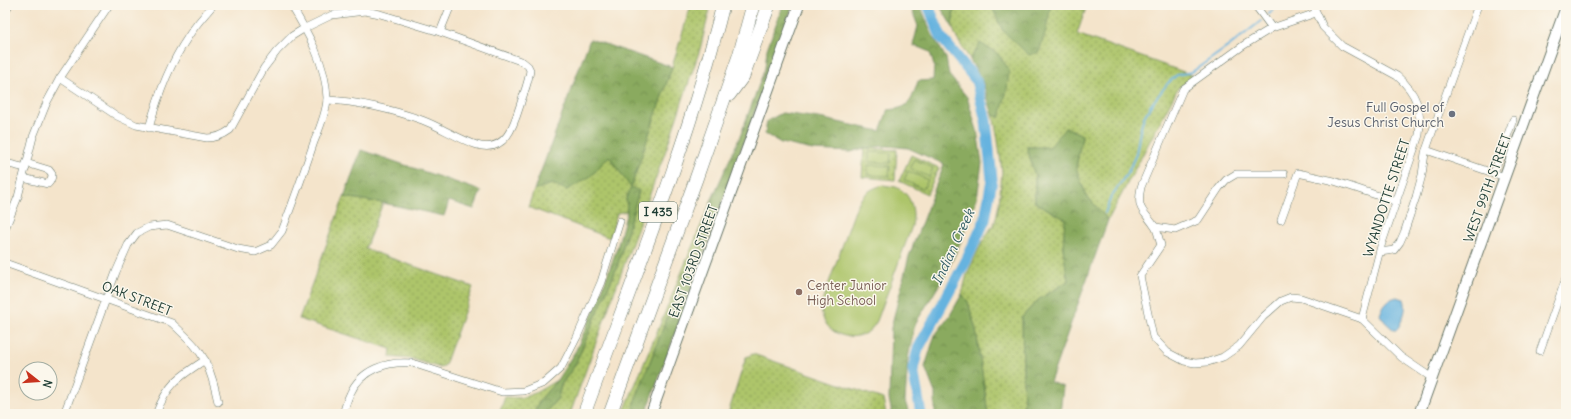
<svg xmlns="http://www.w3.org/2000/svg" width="1571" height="419" viewBox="0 0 1571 419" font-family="Delius,sans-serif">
<defs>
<pattern id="green-dots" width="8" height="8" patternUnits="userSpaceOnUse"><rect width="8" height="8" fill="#adc56a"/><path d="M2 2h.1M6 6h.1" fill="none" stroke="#8ca158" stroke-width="1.8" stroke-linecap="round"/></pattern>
<pattern id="forest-crowns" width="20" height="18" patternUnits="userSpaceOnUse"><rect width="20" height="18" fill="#8aaa5e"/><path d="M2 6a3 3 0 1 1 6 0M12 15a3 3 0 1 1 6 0" fill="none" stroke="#708c4e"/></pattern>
</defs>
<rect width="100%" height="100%" fill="#fbf7ec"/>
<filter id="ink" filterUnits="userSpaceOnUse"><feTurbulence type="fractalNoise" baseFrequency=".025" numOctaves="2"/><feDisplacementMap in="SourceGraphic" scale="8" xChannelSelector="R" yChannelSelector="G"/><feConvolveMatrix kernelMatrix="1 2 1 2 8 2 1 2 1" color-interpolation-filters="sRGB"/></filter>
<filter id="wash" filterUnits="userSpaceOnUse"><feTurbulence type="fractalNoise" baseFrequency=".012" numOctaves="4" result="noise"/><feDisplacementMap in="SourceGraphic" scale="16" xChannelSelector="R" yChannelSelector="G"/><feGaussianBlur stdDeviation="0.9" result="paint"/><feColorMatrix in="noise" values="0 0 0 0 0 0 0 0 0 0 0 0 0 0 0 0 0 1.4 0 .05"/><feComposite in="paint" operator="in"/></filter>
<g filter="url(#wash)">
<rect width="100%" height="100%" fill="#f4e4cb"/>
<g fill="url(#green-dots)" stroke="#66814f">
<path d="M691,5H711L700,49L667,147L570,414H544L558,398L561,385L575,365L617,267L639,191L626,198L627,211L617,213L610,238L528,207L534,190L552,184L591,176L609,156L631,187L672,67Z"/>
<path d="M955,5H991L1003,31L1051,5H1087L1077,34L1195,76L1178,88L1108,220L1086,195L1076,168L1082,135L1050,148L1027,147L1035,176V202L1065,219L1063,248L1068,281L1038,300L1022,317L1024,414H988L976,330L968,302L962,294L967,274L981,244L995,222L999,204L1002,172L998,140L993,115L1000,117L980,44L970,59L957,39L952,26Z"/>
<path d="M864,148L897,150L895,180L862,177Z"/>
<path d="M911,155L939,168L927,194L899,181Z"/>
<path d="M344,197L383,203L365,249L473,287L445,365L441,368L412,359L390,357L391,349L299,319Z"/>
<path d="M712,199V209L693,265L685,271L633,406L639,414H623Z"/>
<path d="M753,354L883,399L886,414H728L746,357Z"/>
<path d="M557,380L540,400L533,414H499L505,397L521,398L535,393Z"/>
</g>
<g fill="url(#forest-crowns)" stroke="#547449">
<path d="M783,5H793L646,414H639L633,406L685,271L693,265L712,209V199L741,134L765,68L767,49Z"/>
<path d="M910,5H920L932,34L946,58L949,75L967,97L977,130L982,163L977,198L961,241L946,274L915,324L908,358L905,401L909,414H892L889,399L891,328L909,256L944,164L908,148L887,146L864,148L851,152L813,150L781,143L765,134L767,121L782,113L819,118L880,131L888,110C911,108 911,101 918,81L933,80L934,66L930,52L913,45L918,26Z"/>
<path d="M940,5H955L952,26L941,8Z"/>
<path d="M991,5H1051L1046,30L1039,52L1029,55L1003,31Z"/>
<path d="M590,39L672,67L631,187L639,191L617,267L575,365L561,385L558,398L544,414H533L540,400L557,380L576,350L599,298L617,248L627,211L626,198L631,188L609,156L591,176L567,190L552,184L534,190Z"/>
<path d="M980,43L998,54L1009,70L1007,89L1000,117L993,115L983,83L970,60Z"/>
<path d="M1066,127L1082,135L1076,168L1086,195L1108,220L1050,382L1063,387L1060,414H1024L1022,317L1038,300L1068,281L1063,248L1065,219L1035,202V176L1027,147H1050Z"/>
<path d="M361,150L481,191L474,209L449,201L444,216L383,203L344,197Z"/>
<path d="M962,294L968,302L976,330L988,414H935V393L925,367L935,335L949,317Z"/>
</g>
<g fill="#adc56a" stroke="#66814f">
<path d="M869,152L891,153L890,163L869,162Z"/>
<path d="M914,159L933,168L929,177L910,168Z"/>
<path d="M868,165L890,166L889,176L868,175Z"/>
<path d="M908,171L928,180L923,189L904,180Z"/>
<path d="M883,185C887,186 892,186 896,187C912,194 915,211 912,226L877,321C875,324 872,329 869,331C853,343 826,335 822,314C821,310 822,305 822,302L857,205C864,193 870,189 883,185Z"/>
</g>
<path fill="#66b3df" stroke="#42788a" d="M1397,297L1404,299C1408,310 1402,320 1397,330H1394L1385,322L1380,315C1383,305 1387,299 1397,297Z"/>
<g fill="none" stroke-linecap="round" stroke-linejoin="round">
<g stroke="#66b3df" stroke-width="2">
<path d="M1269,14L1278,5"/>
<path d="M1105,213L1111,197L1128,172L1136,154L1140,131L1144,117L1151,105L1168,83L1177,75L1192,72L1229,46L1261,21"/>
</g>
<path stroke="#66b3df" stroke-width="11" d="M921,414L913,369L918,349L966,261L985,220L992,179L986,121L976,80L941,37L928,5"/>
</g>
</g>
<g filter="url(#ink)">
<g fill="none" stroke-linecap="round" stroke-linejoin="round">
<defs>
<g id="street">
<path d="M1255,5L1272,28"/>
<path d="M1313,5L1323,27L1342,46L1397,76C1417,93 1422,110 1419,135L1381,246L1362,319"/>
<path d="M5,11L9,5"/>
<path d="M1316,13L1272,28L1244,45L1183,89L1141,187C1136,211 1144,210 1155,227C1158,232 1159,240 1161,245L1140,276L1153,337L1167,352L1184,361L1195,363L1208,362L1223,357L1239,346L1263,317L1281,301L1291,297L1301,298L1362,319L1401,357L1432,378"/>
<path d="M440,32L451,5"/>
<path d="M60,78L117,116L136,125L207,138C216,138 222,136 230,130L264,68L277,51L292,36L305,28L332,15L365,11L380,14L440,32L523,62L528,66L530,70C529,80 525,90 522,99C515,121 508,154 477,145C458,139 441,127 422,120C394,110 356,101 327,100"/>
<path d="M149,128C158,95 169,65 188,37C195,25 205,15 213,5"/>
<path d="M1426,150L1505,177"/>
<path d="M5,163L26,168"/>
<path d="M1494,173L1513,120"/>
<path d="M23,178L48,184C51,181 52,178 52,174L49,170L26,163"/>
<path d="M1281,220L1298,173L1334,181L1397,202"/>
<path d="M1156,227L1175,230L1198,220L1219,188L1226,180L1236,174H1284"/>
<path d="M5,229L18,197L33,137L47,102L60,78L109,5"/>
<path d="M1380,252L1394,250L1400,242L1404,233L1416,197L1422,175L1425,153L1433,130L1478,5"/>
<path d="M5,263L172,323C184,335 198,346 205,361C212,374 215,388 218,402"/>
<path d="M1540,351L1566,278"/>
<path d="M64,414L116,272L128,245L137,233L149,227L167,225L238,249L255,252L271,245L282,231C293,202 304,172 314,142C319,130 327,111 327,98C326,64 308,33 291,5"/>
<path d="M156,414C168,383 179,377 205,360"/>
<path d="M343,414C345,407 347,400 350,394C361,369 387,361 412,363L502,392L524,391L544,383L561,368L577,337L601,282L620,221"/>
</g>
<g id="secondary">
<path d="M651,414L799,5"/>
<path d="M1419,414L1566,7"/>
</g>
<g id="highway">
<path d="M729,95L743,76L769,5"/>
<path d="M584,414C633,279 688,145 723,5"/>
<path d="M610,414L696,179L739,56L753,5"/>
</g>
</defs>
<use href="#street" stroke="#6a7769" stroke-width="8"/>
<use href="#secondary" stroke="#6a7769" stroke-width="12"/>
<use href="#highway" stroke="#6a7769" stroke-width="14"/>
<use href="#street" stroke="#fff" stroke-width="7"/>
<use href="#secondary" stroke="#fff" stroke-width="10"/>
<use href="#highway" stroke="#fff" stroke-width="13"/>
</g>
</g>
<circle fill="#6b7280" stroke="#fbf7ec" stroke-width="1.5" cx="1452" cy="114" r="4"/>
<circle fill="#8d6e63" stroke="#fbf7ec" stroke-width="1.5" cx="799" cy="292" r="4"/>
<g text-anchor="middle" stroke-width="3" stroke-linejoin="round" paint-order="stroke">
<rect fill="#fbf7ec" stroke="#61756b" stroke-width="1" x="639" y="202" width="38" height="20" rx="3"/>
<g font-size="12" font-weight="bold" fill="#1f3d34">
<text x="658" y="216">I 435</text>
</g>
<g font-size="13" fill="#5b616d" stroke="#fbf7ec" text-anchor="end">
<text x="1444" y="112">Full Gospel of<tspan x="1444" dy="15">Jesus Christ Church</tspan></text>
</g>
<g font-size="13" fill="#1f3d34" stroke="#fbf7ec">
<text transform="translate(1487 188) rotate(-70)" y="5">WEST 99TH STREET</text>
<text transform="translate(1386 198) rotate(-72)" y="5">WYANDOTTE STREET</text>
<text transform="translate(693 261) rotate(-70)" y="5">EAST 103RD STREET</text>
<text transform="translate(137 298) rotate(21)" y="5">OAK STREET</text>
</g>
<g font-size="13" fill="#785e54" stroke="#fbf7ec" text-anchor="start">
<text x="807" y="290">Center Junior<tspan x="807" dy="15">High School</tspan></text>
</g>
<g font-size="14" font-style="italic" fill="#346067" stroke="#fbf7ec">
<text transform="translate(953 247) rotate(-65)" y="5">Indian Creek</text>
</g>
</g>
<rect width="1571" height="419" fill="none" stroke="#fbf7ec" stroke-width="20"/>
<g transform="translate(38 381) rotate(107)"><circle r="19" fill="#fbf7ec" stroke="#a3ada2"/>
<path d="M0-3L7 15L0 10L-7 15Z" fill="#c8321e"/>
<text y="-6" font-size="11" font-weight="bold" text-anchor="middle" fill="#1f3d34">N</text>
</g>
</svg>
